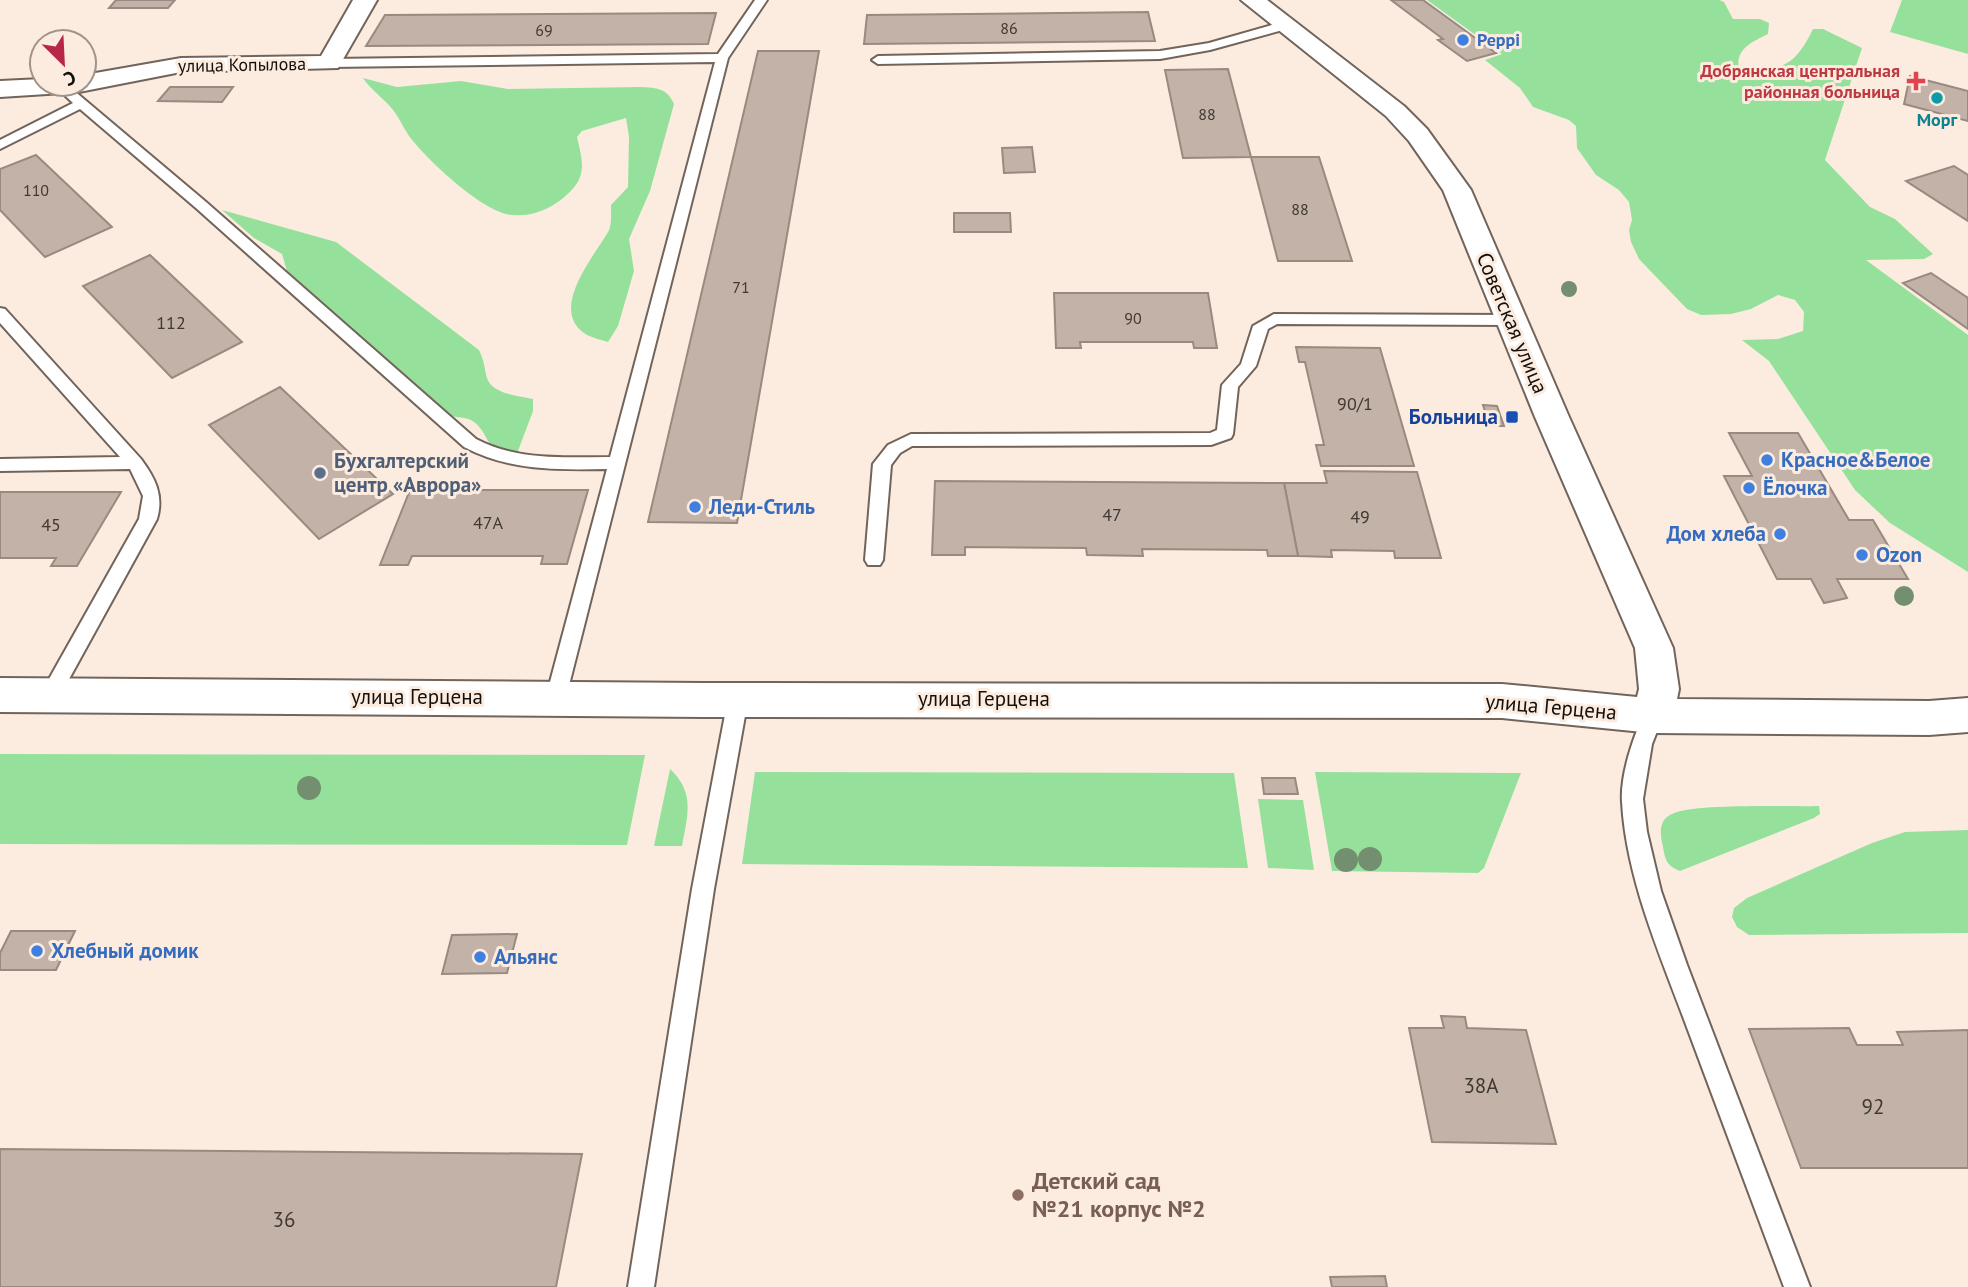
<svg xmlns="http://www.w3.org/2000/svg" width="1968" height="1287" viewBox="0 0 1968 1287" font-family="'PT Sans',sans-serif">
<rect width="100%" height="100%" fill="#fcece0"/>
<g fill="#95e19c">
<path d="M1427,0H1719L1724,2L1733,19H1760L1769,23L1768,34C1752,42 1735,49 1739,69C1781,71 1794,68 1813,29H1823L1862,48L1825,160L1870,207L1895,219L1933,254L1924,259L1866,260L1968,335V572L1890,523L1855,490L1769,361L1742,340L1778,339L1803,331L1804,312L1795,300L1778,295L1751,309L1731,314L1701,315L1687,309L1639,259L1631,242L1629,230L1632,220L1629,202L1619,190L1596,175L1577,148L1576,126L1569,120L1533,107L1520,88L1485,60L1502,54Z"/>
<path d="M1902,0H1968V54L1890,32Z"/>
<path d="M363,78L397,87L461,81L508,89L641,87C657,88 667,88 674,104L650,191L629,239L634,271L618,326L608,342C602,340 593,338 587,335C547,311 593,258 608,232C612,225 611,214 611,205L628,187L629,137L626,118L582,131L577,137C584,166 587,179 562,199C548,210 530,217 512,215C484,213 431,163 413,141C406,133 402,123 396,114C387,100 372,92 363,78Z"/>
<path d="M222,210L336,242L479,350C485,363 484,367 487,378C492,394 519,396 533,399V411L518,451C485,458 492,436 474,422C466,416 455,418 446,415L287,271L282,254L254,238Z"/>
<path d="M0,754L645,755L627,845L0,844Z"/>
<path d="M670,769C695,792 688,815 682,846H654Z"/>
<path d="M755,772L1234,773L1248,868L742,864Z"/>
<path d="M1315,772L1521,773L1484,868L1478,873L1332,871Z"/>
<path d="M1258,799L1303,800L1314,870L1268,868Z"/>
<path d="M1819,806L1820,814L1814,818L1680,871C1667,866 1665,860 1663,847C1660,834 1658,820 1672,814C1694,803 1789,807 1819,806Z"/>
<path d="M1968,830V933L1749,935L1737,927L1732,917L1734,908L1747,898L1872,843L1905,832Z"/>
</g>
<g fill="#c2b2a8" stroke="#988a80" stroke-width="2">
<path d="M116,0H175L168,8H109Z"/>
<path d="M1391,0H1423L1496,53L1467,61L1438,40L1443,39Z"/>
<path d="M1148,12L1155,41L864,44L867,15Z"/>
<path d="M716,13L708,44L366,46L385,15Z"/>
<path d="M758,51H819L737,523L648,522Z"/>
<path d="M1228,69L1251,157L1183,158L1165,70Z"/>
<path d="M1910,76L1968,91V121L1904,104Z"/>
<path d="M170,87H233L222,102L158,101Z"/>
<path d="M1032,147L1035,172L1004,173L1002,148Z"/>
<path d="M36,155L112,227L45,257L0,210V169Z"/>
<path d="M1251,157H1319L1352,261H1278Z"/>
<path d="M1954,166L1968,175V221L1906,181Z"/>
<path d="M954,213H1010L1011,232H954Z"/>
<path d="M150,255L242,342L172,378L83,286Z"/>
<path d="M1931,273L1968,298V329L1903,283Z"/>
<path d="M1054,293H1208L1217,348H1194L1193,342H1080L1081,348H1056Z"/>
<path d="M1296,347L1380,348L1414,466H1321L1316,445H1324L1305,362H1299Z"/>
<path d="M280,387L393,494L319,539L209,425Z"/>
<path d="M1483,405L1497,406L1504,426H1490Z"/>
<path d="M1729,433H1798L1849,520H1873L1908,579H1837L1847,598L1824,603L1811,579H1777L1724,476H1752Z"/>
<path d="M1324,471L1417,472L1441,558H1395L1394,551L1331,550L1332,557L1298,556L1284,483H1327Z"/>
<path d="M935,481L1284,483L1298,556H1268L1267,550L1142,549L1143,556L1087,555L1086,548L965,547V555H932Z"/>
<path d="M410,490H588L567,564H541L543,556H412L408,565H380Z"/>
<path d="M0,492H121L77,566H51L56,558H0Z"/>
<path d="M1262,778H1295L1298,794H1264Z"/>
<path d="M11,931H75L56,970H0V953Z"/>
<path d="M517,934L507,973L442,974L452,935Z"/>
<path d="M1441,1016L1465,1017L1467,1028L1526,1030L1556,1144L1432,1142L1409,1028H1444Z"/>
<path d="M1849,1028L1857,1045H1903L1897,1032L1968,1030V1168H1801L1749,1029Z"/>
<path d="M0,1149L582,1154L556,1287H0Z"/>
<path d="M1385,1276L1387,1287H1332L1330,1277Z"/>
</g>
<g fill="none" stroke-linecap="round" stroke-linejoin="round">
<defs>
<g id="service">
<path d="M755,0H767L728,58L566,697L563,703L556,706L549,703L546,697L607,469C556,470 510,471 464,447L196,208L80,109L0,149V140L73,103L56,87L58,84H66L206,202L476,439C518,461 563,457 610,457L715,62L329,67L323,63L329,59L718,54Z"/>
<path d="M1286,21L1290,22V28L1210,50L1160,59L878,64L872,60L878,56L1160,51L1209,43Z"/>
<path d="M0,308L5,309L141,459C155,478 164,495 157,519L57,701L50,704L43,701L40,695L139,519L143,496L130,469L0,471V459L120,457L0,323Z"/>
<path d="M1274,314L1511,315L1519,320L1511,325L1277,324L1268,329L1256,366L1238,387L1233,434L1231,438L1211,445L912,446L900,453L891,465L883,560L880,565H868L865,560L873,464L888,445L911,434L1210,433L1217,430L1222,385L1241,364L1253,326Z"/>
<path d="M738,690L745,693L748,699L714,889L654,1287H628L692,889L728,699L731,693Z"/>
<path d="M1653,707L1660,710L1663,716L1652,744L1643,799L1647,832L1661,891L1687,965L1810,1287H1784C1751,1199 1718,1110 1685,1022C1659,952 1626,877 1622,802C1620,775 1634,734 1646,710Z"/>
</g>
<g id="minor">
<path d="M353,0H377L338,68L181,72L79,92L0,97V81L42,79V84H84V75L181,58L321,56Z"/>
<path d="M1241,0H1267L1404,106L1427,129L1471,190L1569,417L1673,648L1679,689L1677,699L1929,701L1968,698V732L1929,735L1653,733L1502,718L704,717L0,712V678L704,683L1502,684L1637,697L1639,689L1635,648L1535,417L1443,190L1409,141L1386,116Z"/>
</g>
</defs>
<use href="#service" stroke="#72645a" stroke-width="4"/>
<use href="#minor" stroke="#72645a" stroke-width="4"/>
<use href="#service" fill="#fff" fill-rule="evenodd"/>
<use href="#minor" fill="#fff" fill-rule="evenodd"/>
</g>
<g fill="#748e70">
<circle cx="1569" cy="289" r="8"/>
<circle cx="1904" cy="596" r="10"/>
<circle cx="309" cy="788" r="12"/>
<circle cx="1370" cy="859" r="12"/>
<circle cx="1346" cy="860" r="12"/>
</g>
<g fill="#3f7fe0" stroke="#fcece0" stroke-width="2.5">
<circle cx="1463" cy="40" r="7"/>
<circle cx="1767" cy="460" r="7"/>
<circle cx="1749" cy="488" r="7"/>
<circle cx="695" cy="507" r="7"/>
<circle cx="1780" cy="534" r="7"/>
<circle cx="1862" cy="555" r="7"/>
<circle cx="37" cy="951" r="7"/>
<circle cx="480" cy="957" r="7"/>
</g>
<path fill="#e0444e" stroke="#fcece0" stroke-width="2.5" d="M1912.5 70.5h7v7h7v7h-7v7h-7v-7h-7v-7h7z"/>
<circle fill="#0f9aa8" stroke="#fcece0" stroke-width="2.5" cx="1937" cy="98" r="7"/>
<rect fill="#1a4fb4" stroke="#fcece0" stroke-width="2.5" x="1505" y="410" width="14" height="14" rx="3.5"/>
<circle fill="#5c6f8a" stroke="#fcece0" stroke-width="2.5" cx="320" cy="473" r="7"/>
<circle fill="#8d6e63" stroke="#fcece0" stroke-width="2.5" cx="1018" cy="1195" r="7"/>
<g text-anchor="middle" stroke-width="6" stroke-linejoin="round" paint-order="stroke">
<g font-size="16" fill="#403832">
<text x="1009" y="34">86</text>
<text x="544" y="36">69</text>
<text x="1207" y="120">88</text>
<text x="36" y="196">110</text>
<text x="1300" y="215">88</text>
<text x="741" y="293">71</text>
<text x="1133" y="324">90</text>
</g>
<g font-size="18" font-weight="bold" fill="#366cbe" stroke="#fcece0" text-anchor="start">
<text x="1477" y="46">Peppi</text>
</g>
<g font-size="18" fill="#140f0b" stroke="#fcece0">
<text transform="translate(242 65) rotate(-1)" y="6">улица Копылова</text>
</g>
<g font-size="18" font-weight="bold" fill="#be3a42" stroke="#fcece0" text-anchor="end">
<text x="1900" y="77">Добрянская центральная<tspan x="1900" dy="21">районная больница</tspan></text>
</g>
<g font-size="18" font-weight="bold" fill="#0d838f" stroke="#fcece0">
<text x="1937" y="126">Морг</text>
</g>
<g font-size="18" fill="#403832">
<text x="171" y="329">112</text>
<text x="1355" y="410">90/1</text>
<text x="1112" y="521">47</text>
<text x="1360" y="523">49</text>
<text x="488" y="529">47А</text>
<text x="51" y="531">45</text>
</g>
<g font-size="21" fill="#140f0b" stroke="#fcece0">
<text transform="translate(1512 323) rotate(67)" y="7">Советская улица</text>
<text x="417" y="704">улица Герцена</text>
<text x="984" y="706">улица Герцена</text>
<text transform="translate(1551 707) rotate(5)" y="7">улица Герцена</text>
</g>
<g font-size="21" font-weight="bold" fill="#164399" stroke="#fcece0" text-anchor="end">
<text x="1498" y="424">Больница</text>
</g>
<g font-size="21" font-weight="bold" fill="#366cbe" stroke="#fcece0" text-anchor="start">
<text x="1781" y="467">Красное&amp;Белое</text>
<text x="1763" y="495">Ёлочка</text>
<text x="709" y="514">Леди-Стиль</text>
<text x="1766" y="541" text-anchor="end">Дом хлеба</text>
<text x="1876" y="562">Ozon</text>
<text x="51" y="958">Хлебный домик</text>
<text x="494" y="964">Альянс</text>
</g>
<g font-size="21" font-weight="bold" fill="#4e5e75" stroke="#fcece0" text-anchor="start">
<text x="334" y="468">Бухгалтерский<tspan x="334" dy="24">центр «Аврора»</tspan></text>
</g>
<g font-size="21" fill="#403832">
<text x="1481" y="1093">38А</text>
<text x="1873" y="1114">92</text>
<text x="284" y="1227">36</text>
</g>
<g font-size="24" font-weight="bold" fill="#785e54" stroke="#fcece0" text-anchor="start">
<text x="1032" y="1189">Детский сад<tspan x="1032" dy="28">№21 корпус №2</tspan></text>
</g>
</g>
<g transform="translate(63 63) rotate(156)"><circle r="33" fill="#fcece0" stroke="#9f948b" stroke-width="2"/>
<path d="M0-5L12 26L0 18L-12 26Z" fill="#b82749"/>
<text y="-10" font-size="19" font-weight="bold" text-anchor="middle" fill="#140f0b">С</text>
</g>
</svg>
